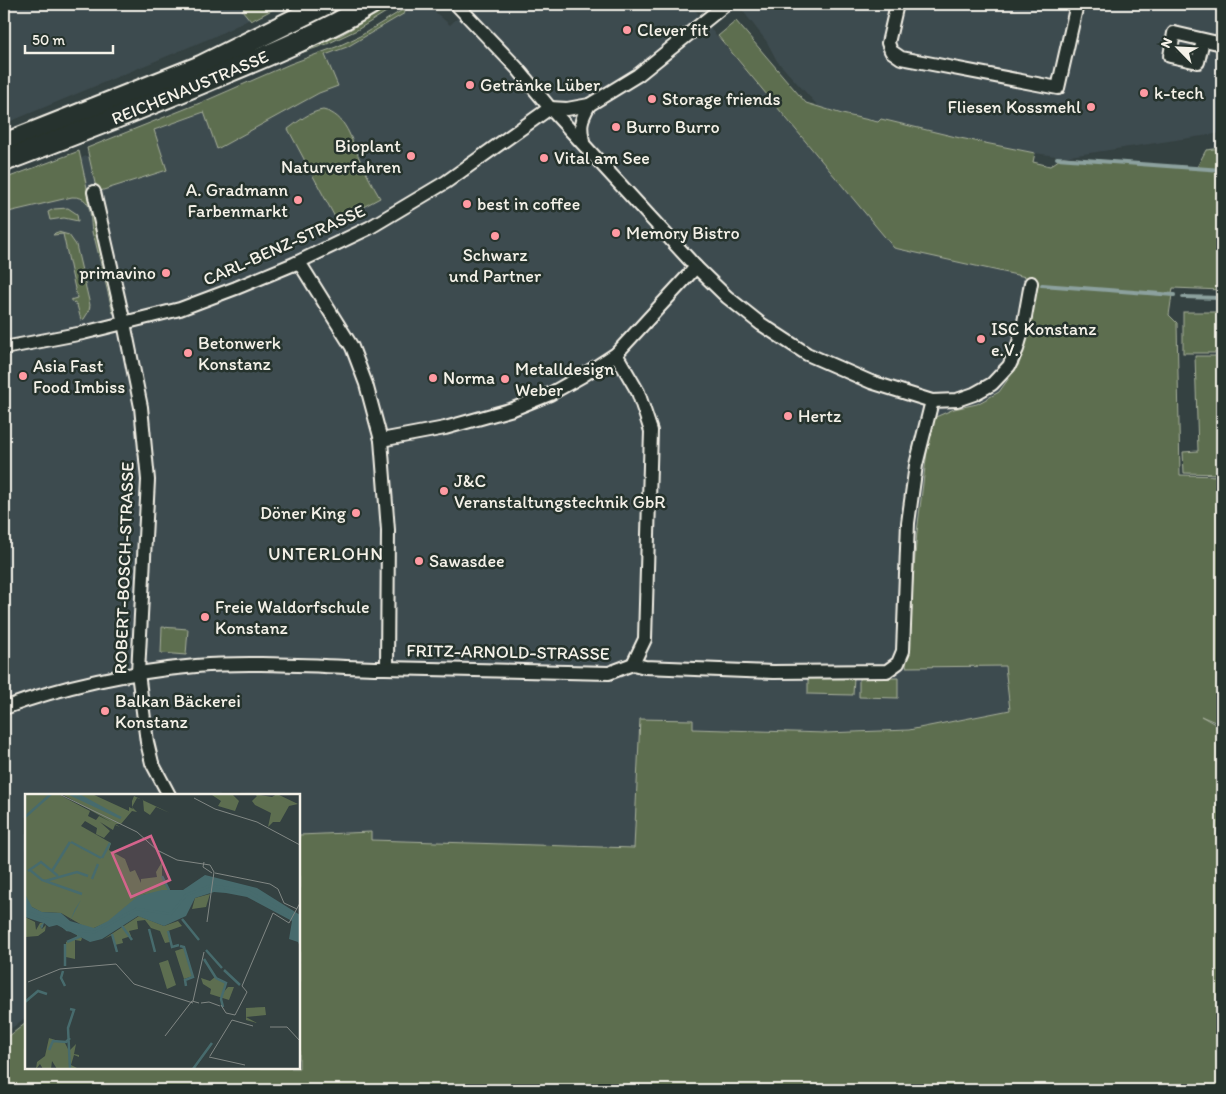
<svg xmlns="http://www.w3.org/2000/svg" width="1226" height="1094" viewBox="0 0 1226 1094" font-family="Itim,sans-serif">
<rect width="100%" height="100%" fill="#344141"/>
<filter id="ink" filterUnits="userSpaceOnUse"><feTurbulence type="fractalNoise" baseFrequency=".02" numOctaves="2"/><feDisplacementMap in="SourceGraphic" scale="10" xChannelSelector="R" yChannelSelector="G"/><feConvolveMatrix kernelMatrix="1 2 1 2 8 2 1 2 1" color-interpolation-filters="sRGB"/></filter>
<g filter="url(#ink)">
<g fill="#3e4b4f">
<path d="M4,4H281L213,37L4,124Z"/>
<path d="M426,4L450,25L473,4H690L894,248L1035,278L1027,335L1019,364L999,392L977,404L954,409L917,532L906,666H1005L1010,710L909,730L825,733L692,729L693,721L640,719L634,848L371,840L370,832L299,835V795H26V1017L4,1034V187L204,112L325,55L347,47L405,13Z"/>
<path d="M750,4H1222V133L1063,157L1035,153L1033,161L842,114L819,107L777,61L767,42L743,11Z"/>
</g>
<g fill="#5d6e50" stroke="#a8b09c">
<path d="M249,4H283L251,21L242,10Z"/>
<path d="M392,5L391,9L357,30L327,44L292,56L183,103L4,173V169L306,46L341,35Z"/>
<path d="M404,9L405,13L347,47L325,55L338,86L319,93L217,149L204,112L154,130L167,170L97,192L87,148L205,101L290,64L336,47L360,36Z"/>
<path d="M736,21L806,103L842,114L878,122L881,119L960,138L1035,153L1033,162L1050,166L1063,157L1196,169L1206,150L1222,148V290L1173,288L1169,315L1177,323L1180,475L1222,476V725L1201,716L1222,728V1090H4V1040L26,1023V1068H299V835L371,832V840L634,848L640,719L693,720V729L825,733L909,730L1010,710L1005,666L906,667L917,532L931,419L954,409L977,404L999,392L1019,364L1027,335L1035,279L894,248L718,36Z"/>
<path d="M323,110C347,115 351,140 360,160C366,173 373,186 380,198L337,221L288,129C299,121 309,112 323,110Z"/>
<path d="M79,151L114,313H113L95,240C86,226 99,196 72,197L4,213V179Z"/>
<path d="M68,208L77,214L78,221L64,218L50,220L48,212L54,209Z"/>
<path d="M58,232L69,235L76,245L90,305L89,311L84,319L81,320L77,305L70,300L77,298L63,234L53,235L55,233Z"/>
<rect x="1183" y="312" width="39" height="41"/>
<path d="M1195,356H1222V474L1184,473L1183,452L1198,451Z"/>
<path d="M162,627L188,629L186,655L161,653Z"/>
<path d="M808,677H854L853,695L808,694Z"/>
<path d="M859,678H898V698L859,697Z"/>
</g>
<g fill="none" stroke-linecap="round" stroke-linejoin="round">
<g stroke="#8ca19e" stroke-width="4">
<path d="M1057,158L1222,170"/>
<path d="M1042,285L1174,295"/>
<path d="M1183,297L1222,298"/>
</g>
<defs>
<g id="minor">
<path d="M456,4L517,68L550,108L696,267L727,297L761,324L807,354L871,382L932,401L957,400L974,394L992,384L1009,366L1017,349L1023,328L1031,283"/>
<path d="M897,4L888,43L891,51L901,58L1058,88L1077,4"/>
<path d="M1203,40L1198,62L1170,56L1174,33L1222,44"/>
<path d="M550,108L567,109L589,105L638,75L726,4"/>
<path d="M583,142C580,125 580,121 589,105"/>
<path d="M94,192L124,323L141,407L148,480L138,673L147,742L152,763L169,795"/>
<path d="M299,262L352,347L366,384L381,440L388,530L387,668"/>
<path d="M4,348L83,333L180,309L236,288L294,264L369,228L446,182L550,108"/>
<path d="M616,354L638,392L651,431L645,639L633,664"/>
<path d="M381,440L445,428L513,409L550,394L582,376L616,354L696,267"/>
<path d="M4,708C66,685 129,672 196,666C256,661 324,667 385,668C460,670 534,671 609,673L633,664L645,667L773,672L887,671L898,663L903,651L908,523L916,465L932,401"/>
</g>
<g id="primary">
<path d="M4,144L201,66L326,4"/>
<path id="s1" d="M4,161C78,133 151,105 223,74C274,53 324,32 371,4"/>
</g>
</defs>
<use href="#minor" stroke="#f4f1e8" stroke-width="16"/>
<use href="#primary" stroke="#f4f1e8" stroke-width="24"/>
<use href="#minor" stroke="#26332d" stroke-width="12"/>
<use href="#primary" stroke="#26332d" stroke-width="20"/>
</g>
</g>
<g fill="#ff9aa2" stroke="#26332d" stroke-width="2">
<circle cx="627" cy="30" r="5"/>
<circle cx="470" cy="85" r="5"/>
<circle cx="1144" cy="93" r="5"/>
<circle cx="652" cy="99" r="5"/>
<circle cx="1091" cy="107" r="5"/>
<circle cx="616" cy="127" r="5"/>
<circle cx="411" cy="156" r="5"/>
<circle cx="544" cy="158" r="5"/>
<circle cx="298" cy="200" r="5"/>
<circle cx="467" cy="204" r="5"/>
<circle cx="616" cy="233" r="5"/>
<circle cx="495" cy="236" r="5"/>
<circle cx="166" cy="273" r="5"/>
<circle cx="981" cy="339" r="5"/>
<circle cx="188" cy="353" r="5"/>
<circle cx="23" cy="376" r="5"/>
<circle cx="433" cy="378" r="5"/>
<circle cx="505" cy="379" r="5"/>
<circle cx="788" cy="416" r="5"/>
<circle cx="444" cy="491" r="5"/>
<circle cx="356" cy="513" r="5"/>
<circle cx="419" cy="561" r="5"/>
<circle cx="205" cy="617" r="5"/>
<circle cx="105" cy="711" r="5"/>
</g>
<g text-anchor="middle" stroke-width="5" stroke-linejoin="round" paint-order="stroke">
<g font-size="18" fill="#f4f1e8" stroke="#26332d" text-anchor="start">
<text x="637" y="36">Clever fit</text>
<text x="480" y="91">Getränke Lüber</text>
<text x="1154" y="99">k-tech</text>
<text x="662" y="105">Storage friends</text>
<text x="1081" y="113" text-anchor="end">Fliesen Kossmehl</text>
<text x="626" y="133">Burro Burro</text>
<text x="401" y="152" text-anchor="end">Bioplant<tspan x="401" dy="21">Naturverfahren</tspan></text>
<text x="554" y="164">Vital am See</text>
<text x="288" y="196" text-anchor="end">A. Gradmann<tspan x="288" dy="21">Farbenmarkt</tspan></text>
<text x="477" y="210">best in coffee</text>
<text x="626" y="239">Memory Bistro</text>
<text x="495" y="261" text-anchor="middle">Schwarz<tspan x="495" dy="21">und Partner</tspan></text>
<text x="156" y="279" text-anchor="end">primavino</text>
<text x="991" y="335">ISC Konstanz<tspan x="991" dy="21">e.V.</tspan></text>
<text x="198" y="349">Betonwerk<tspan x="198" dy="21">Konstanz</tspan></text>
<text x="33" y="372">Asia Fast<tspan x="33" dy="21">Food Imbiss</tspan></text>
<text x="515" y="375">Metalldesign<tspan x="515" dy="21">Weber</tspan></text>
<text x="443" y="384">Norma</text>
<text x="798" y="422">Hertz</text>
<text x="454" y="487">J&amp;C<tspan x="454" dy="21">Veranstaltungstechnik GbR</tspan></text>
<text x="346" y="519" text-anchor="end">Döner King</text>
<text x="429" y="567">Sawasdee</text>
<text x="215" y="613">Freie Waldorfschule<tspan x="215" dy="21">Konstanz</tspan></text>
<text x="115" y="707">Balkan Bäckerei<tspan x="115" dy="21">Konstanz</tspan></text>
</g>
<g font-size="18" fill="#f4f1e8" stroke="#26332d">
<text dy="6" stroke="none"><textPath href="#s1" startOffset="200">REICHENAUSTRASSE</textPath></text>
<text transform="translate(284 245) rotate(-24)" y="6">CARL-BENZ-STRASSE</text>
<text transform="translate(124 568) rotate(-88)" y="6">ROBERT-BOSCH-STRASSE</text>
<text transform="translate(508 652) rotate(1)" y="6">FRITZ-ARNOLD-STRASSE</text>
</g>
<g font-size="19" letter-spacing="1" fill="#f4f1e8" stroke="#26332d">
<text x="326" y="560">UNTERLOHN</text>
</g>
</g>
<g transform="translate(25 794)">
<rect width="275" height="275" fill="#344141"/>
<path d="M0,0H33L65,17L63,22L71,26L74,22L86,28L37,0H67L104,17V13L108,15L107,13V7L109,2L145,19L131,13L125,21L119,17L118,6L112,4L107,13L112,18L107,17L96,30H90L95,33L90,31L88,36L75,28L85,37L79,44L71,40L72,34L60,27L56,32L86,49L84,56L100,65L105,78L110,76L116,89V85L132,83L131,78L137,68V82L145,96L118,101L83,128L69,134H62L36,119L16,118L5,112L0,100ZM207,0L214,7L210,17L193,12L196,7L187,1ZM229,0L247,3L252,0L273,10L264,12L255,28H248L243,33L246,19L230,11L227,7L232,2ZM185,100L181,113L167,115L170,104ZM114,122L139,132L153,127L157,132L143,137L145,148L140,149L135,137L126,134L120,126L112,127L113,135L104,137L106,142L97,145L98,149L90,151L87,141L79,145ZM0,123L10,128L11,136L15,129H18V133L15,132L17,135L21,131L20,137L13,142L0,143ZM52,140L57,144L56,147L50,146V165L41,163V148L52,143ZM159,154L168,182L159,185L150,157ZM143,166L151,191L142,195L134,169ZM190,183L201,190L197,200L203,193H209L204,206L185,200L186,195L178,190L176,184L185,187ZM240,213L241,221L221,223L232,229L221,226V214ZM24,244L40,249L44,257L51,250L49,260L54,261V263L49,261L46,271L54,275H32L27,267L26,275H18L15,270L11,275L12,268L20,262Z" fill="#5d6e50"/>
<path d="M180,81L232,94L275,121V153L273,148L264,145L267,127L222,103L201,99L189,98L170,104L161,122L139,132L113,122L77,145L65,148L32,131L24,133L19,129L17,135L15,132L18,129L0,123V100L7,113L17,118L36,119L45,127L50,115L56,106L45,127L69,134L83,127L113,102L137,96H158Z" fill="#476b6d"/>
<path fill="none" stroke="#476b6d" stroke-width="2.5" d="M45,0L96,24M52,0L96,24M0,23L26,0M46,48L76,64M77,64L85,49M5,76L17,86L57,100M3,77L16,68L33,82M27,77L45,48M137,82L144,96M67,85L73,70M20,87L52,78L63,82M189,92L223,97L265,121M200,94L223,98L266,123M0,118L33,128L42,136L70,138L111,115L146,120L161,101L185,92M157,125L174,146M97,132L107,146M124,135L130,158M143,137L147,153L154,151M87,140L92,158M42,148L56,142M155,152L159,153L168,183L160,186L161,192M181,156L197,174M179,165L191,184L201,189L196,205L198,213M40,172V150M199,176L215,191M38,177L36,184L40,192M0,208L13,197L22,200M45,215L49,216L43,234L45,275M24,256L28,247L41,248L45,244M168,275L187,249"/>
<path fill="none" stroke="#818784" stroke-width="1" d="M34,0L112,38L132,56L152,66L185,71L189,78L182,128M169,4L190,15L232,28L275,51M179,68L178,73L187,79M190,79L245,90M245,90L253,95L259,109L272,115M3,188L35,175L91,170L109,190L168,209M217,192L248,119L264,129L275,109M168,207L179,158M176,209L184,208L195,212M196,211L201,219L210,221L222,198L217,192M207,226L228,232M245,233H262L275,247M140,242L167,207L174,209M185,262L207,226M184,263L220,271"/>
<path fill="#d4648c" fill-opacity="0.15" stroke="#d4648c" stroke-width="2.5" d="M126,42L145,86L106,103L87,59Z"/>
<rect width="275" height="275" fill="none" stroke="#f4f1e8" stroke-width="2.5"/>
</g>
<rect width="1226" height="1094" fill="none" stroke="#26332d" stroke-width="20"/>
<rect x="10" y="10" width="1206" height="1074" fill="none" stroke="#f4f1e8" stroke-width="2" filter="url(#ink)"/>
<g transform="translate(1178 48) rotate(294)" stroke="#26332d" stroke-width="4" paint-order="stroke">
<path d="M0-4L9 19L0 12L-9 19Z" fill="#f4f1e8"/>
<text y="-8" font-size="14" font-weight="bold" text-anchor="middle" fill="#f4f1e8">N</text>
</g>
<path d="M25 45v8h88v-8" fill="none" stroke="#f4f1e8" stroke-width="2.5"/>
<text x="32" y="45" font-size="15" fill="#f4f1e8" stroke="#26332d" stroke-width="4" paint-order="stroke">50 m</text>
</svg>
